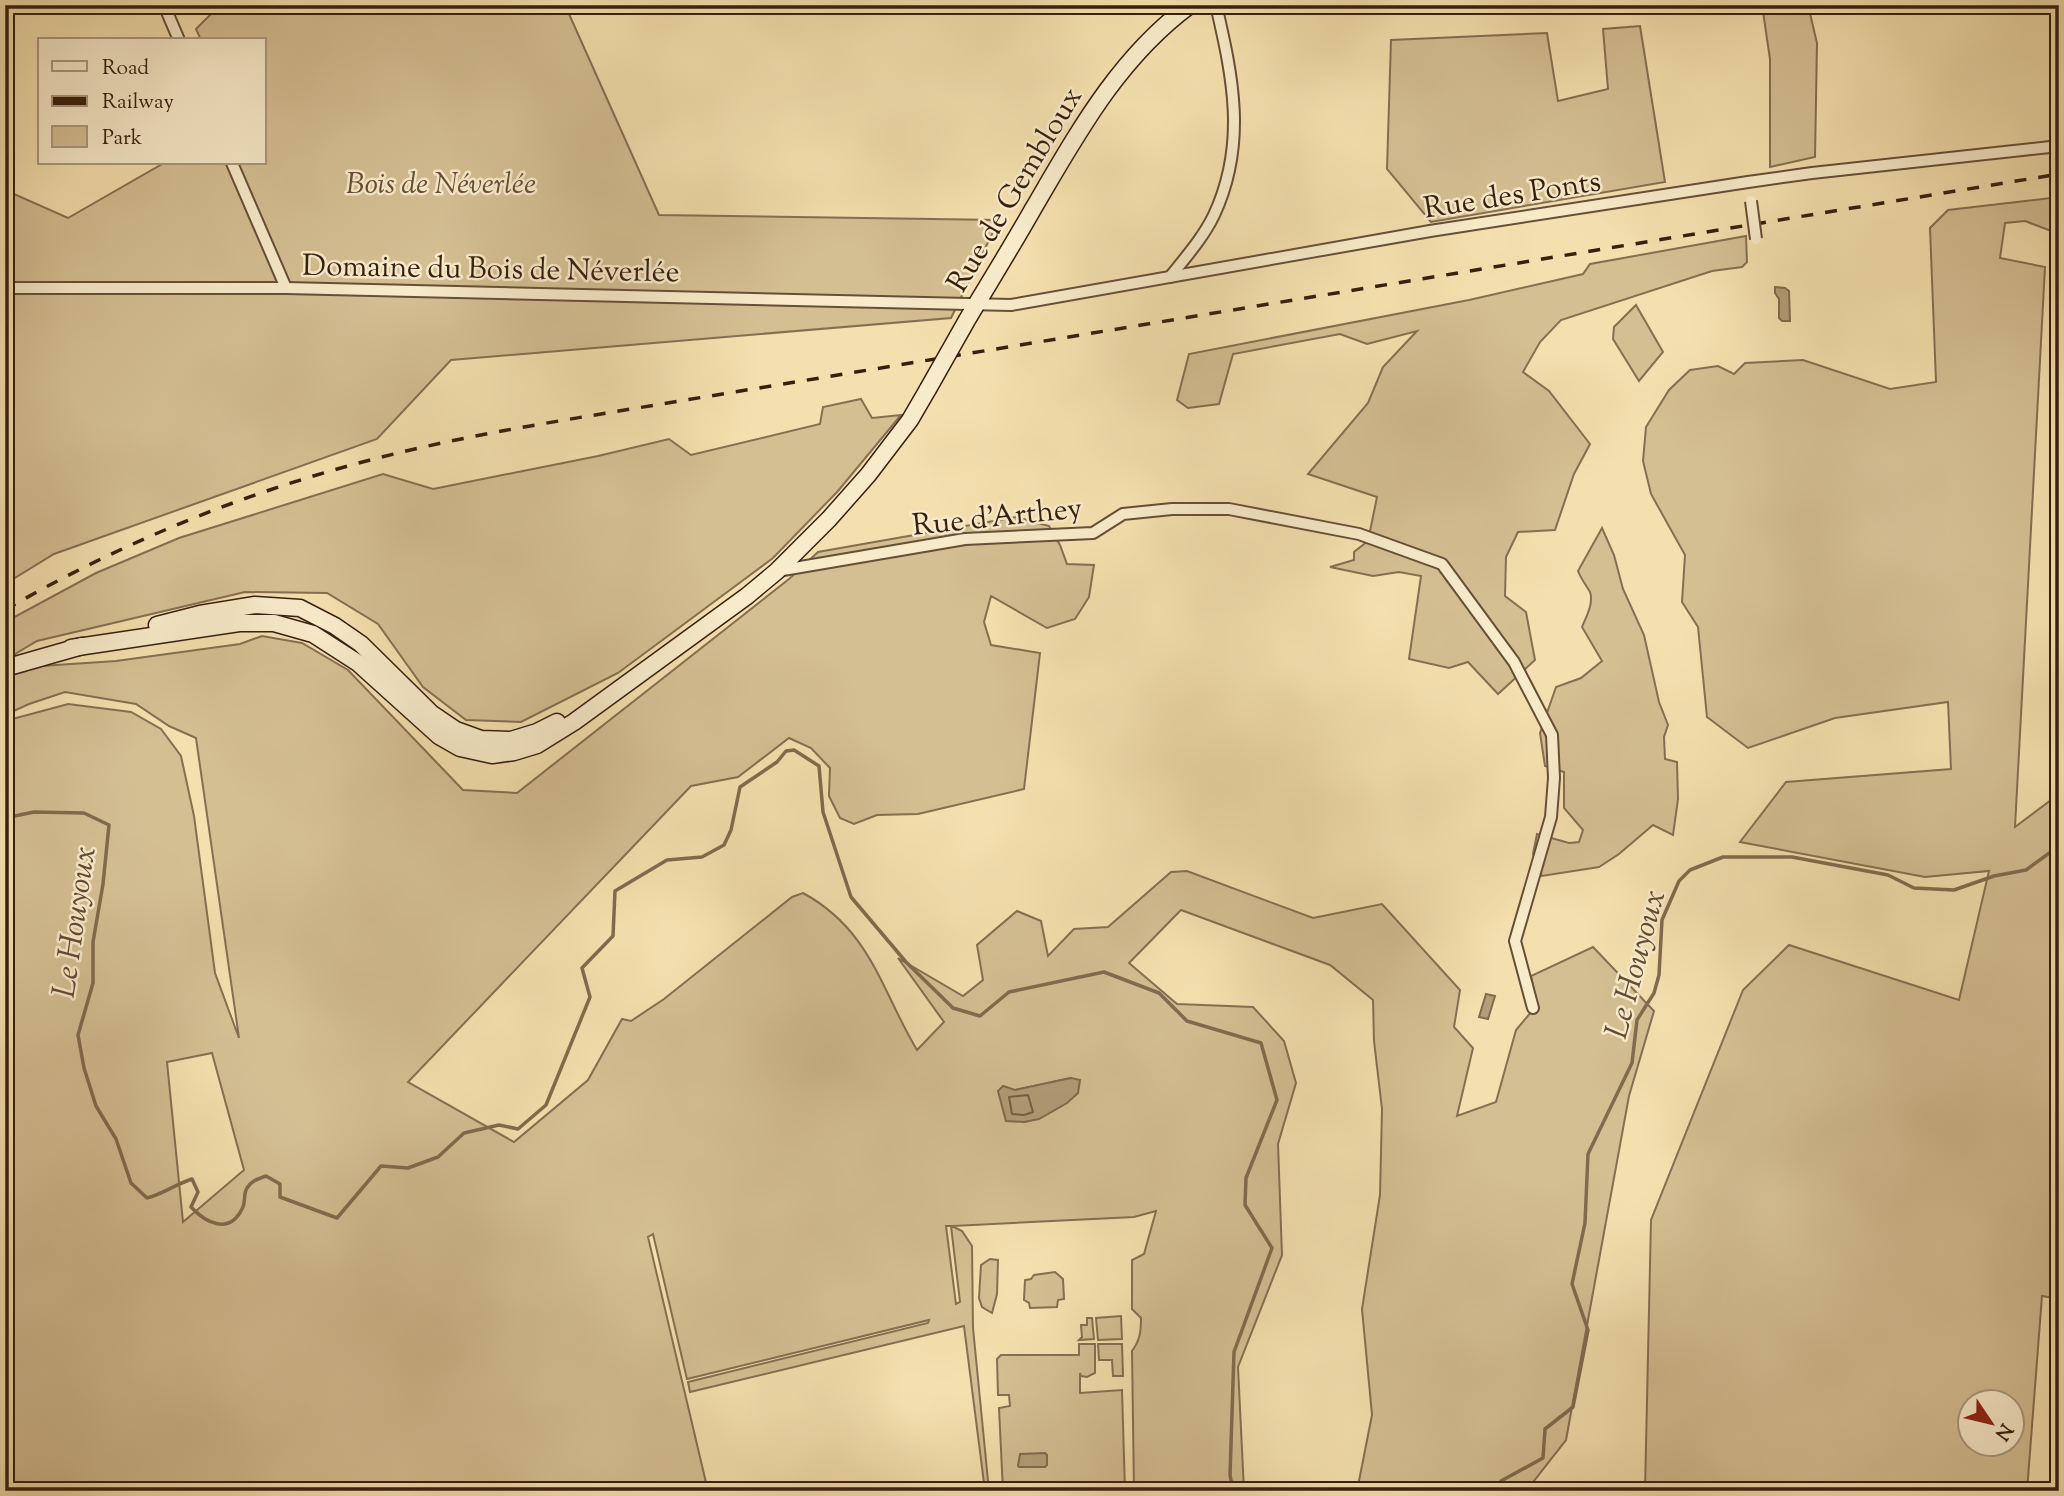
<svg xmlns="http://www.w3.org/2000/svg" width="2064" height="1496" viewBox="0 0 2064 1496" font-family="'Sorts Mill Goudy',serif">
<rect width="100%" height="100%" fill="#f4e0ae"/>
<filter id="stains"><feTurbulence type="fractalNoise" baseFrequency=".00286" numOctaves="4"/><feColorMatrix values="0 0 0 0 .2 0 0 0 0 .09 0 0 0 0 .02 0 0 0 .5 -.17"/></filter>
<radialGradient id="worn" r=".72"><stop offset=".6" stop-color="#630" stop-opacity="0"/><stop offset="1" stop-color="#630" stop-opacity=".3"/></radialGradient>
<g fill="#d4bf93" stroke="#856f52" stroke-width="2" fill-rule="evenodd">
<path d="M220,5H565L659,215L999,220L951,318L451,360L377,439L54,554L5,584V190L68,218L164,163H264V40H201L196,29Z"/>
<path d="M1762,5H1808L1817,43L1815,157L1770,167V59Z"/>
<path d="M1640,26L1665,182L1431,222L1387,169L1391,40L1547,33L1558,101L1608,89L1603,29Z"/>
<path d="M2059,197V234L2025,221L2005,223L2000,258L2045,267L2015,827L2059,794V1299L2042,1296L2027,1491H1645L1651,1220L1743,990L1789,945L1959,1000L1989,871L1925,877L1740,842L1786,782L1951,769L1948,702L1835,718L1748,748L1707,717L1698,627L1682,602L1685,555L1651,494L1643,461L1646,427L1669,390L1690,370L1718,366L1734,374L1745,363L1803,360L1890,389L1936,382L1930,228L1948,210ZM1969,1402H2011V1444H1969Z"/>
<path d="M1746,236L1747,262L1742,267L1712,271L1561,320L1540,342L1523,372L1549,391L1590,444L1574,474L1555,530L1518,532L1506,557L1505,596L1526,612L1535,660L1498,694L1468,662L1449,668L1409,659L1421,576L1399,572L1373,576L1330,567L1354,560V552L1368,541L1377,497L1308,474L1368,403L1383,367L1417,331L1367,344L1340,334L1233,354L1219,404L1188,408L1177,400L1189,354L1469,300L1583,274L1590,264Z"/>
<path d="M1636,305L1663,352L1639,381L1613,339L1614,327Z"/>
<path d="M861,399L872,418L901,415L838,491L773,558L618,673L521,722L466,720L423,687L378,624L327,593L245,592L37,641L5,660V622L96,573L179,538L383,474L433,489L598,456L669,439L691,455L820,424L823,407Z"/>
<path d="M1016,517L1049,526L1060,545L1067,564L1094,565L1089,597L1075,619L1047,628L991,596L984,622L991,645L1040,653L1024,789L918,814L877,815L854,824L840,818L829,796L830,768L811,748L789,738L738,777L691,786L408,1082L514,1142L588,1080L622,1019L631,1021L664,999L792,897L803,893C871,930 881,990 917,1050L944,1022L898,958L963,996L983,980L977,945L1017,911L1041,921L1048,956L1074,929L1108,927L1171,872L1187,871L1313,918L1382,904L1460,990L1454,1027L1473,1048L1457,1116L1496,1102L1516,1030L1537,1005L1531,976L1593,947L1654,1011L1629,1096L1566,1440L1526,1491H1357L1372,1415L1362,1309L1380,1195L1382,1109L1374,1041L1373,1000L1330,965L1181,910L1129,963L1177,1004L1253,1007L1284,1041L1296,1083L1278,1144L1282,1255L1238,1367L1244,1491H1134L1132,1351C1140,1340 1141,1332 1141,1318L1132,1309V1260L1144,1254L1156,1211L1134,1217L952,1226L962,1231L972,1246L973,1328L989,1491H985L964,1326L690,1392L688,1382L928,1323L929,1320L687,1379L653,1234L648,1237L708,1491H5V721L68,704L131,712L161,729L181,756L194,816L215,973L239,1038L196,738L169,726L136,704L65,692L29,704L5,715V677L41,666L116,661L240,644L262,636L302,643L348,670L463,790L517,793L789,579L818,552ZM212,1053L244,1170L183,1222L167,1062ZM1071,1078L1078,1093C1062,1107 1045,1117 1024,1122L1015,1090ZM946,1226H951L960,1302L956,1304Z"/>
<path d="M1602,528L1614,555L1623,589L1644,635L1659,702L1668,725L1664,737L1665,759L1677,762L1678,799L1673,835L1653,825L1619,854L1599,867L1542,876L1533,854L1537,834L1569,843L1579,842L1583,830L1564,808V772L1545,766L1540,733L1556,687L1581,678L1602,661L1582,627C1586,617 1594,603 1590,592C1586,585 1581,579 1578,571Z"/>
<path d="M990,1259L998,1260L997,1294L992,1313L982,1307L979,1298L981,1265Z"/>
<path d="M1055,1272L1063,1279L1064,1299L1058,1300L1057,1307L1030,1308L1029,1303L1024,1300L1025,1280L1031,1279L1034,1275Z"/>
<path d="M1121,1316L1122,1339L1098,1340L1096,1318Z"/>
<path d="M1087,1318H1092L1094,1339L1079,1340L1082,1337L1081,1325H1087Z"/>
<path d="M1079,1344H1095V1373L1087,1377L1081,1376L1080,1373V1393L1122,1390L1125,1491H1003L999,1408L1010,1406L1009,1395H998L997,1359L1001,1355H1079Z"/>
<path d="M1098,1344H1122L1123,1376H1113L1112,1360H1099Z"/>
</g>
<g fill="#b39e78" stroke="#816b4e" stroke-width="2">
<path d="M1775,287L1785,288L1789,291L1790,321H1782L1779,318V299L1775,293Z"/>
<path d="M1486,994L1495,996L1488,1019L1479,1017Z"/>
<path d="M1071,1078L1080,1080L1078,1093L1067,1103L1039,1119L1024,1122L1006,1121L998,1091L1003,1086L1015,1090Z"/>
<path d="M1045,1453L1047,1455V1465L1045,1467H1019L1018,1466L1020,1454Z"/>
</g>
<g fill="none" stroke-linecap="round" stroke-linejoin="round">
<path stroke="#745e44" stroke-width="2" d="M1028,1095L1033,1112L1024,1115L1012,1114L1009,1097Z"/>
<g stroke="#816b4e" stroke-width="3.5">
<path d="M5,818L34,812L84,813L109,825L103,884L93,942V983L78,1035L84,1068L96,1106L116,1139L131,1183L147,1198C163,1194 176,1184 192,1179L198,1192L191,1207C206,1223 229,1235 242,1209C246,1203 243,1194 247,1188C252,1180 258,1179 266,1176L280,1184V1197L337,1218L381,1166L408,1168L438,1157L464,1133L499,1125L518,1129L546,1105L590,997L582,968L613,936L615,891L667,860L702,857L724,845L731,830L740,787L777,762L786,751L794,750L819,766L823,812L851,897L906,962L953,1008L980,1016L1009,992L1104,972L1159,993L1187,1021L1261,1043L1277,1100L1246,1178L1245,1205L1272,1248L1234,1352L1230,1475L1233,1491"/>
<path d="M1499,1491L1501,1481L1543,1458L1545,1429L1573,1407L1588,1330L1572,1284L1585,1223L1588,1154L1632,1063L1637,1020L1654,993L1659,975L1662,920L1679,881L1690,870L1723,857H1792L1888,875L1914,888L1954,890L1994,876L2026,870L2059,846"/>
</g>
<defs>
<g id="street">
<path d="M164,5L179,40"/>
<path d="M232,163L286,288"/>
<path d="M1170,277C1185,258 1203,238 1214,215C1247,144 1233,78 1216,5"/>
<path d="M5,288H286L1011,305L1430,231L1748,182L1812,173L2059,146"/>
<path d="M777,571L965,539L1093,533L1123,514L1172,509H1229L1359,534L1442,564L1514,662L1552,735L1554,778L1551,817L1515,941L1533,1008"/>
</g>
<g id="secondary">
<path d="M967,320C989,283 1012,246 1033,209C1077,134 1118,58 1190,5"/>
<path d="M157,625L200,614L255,605L300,608L335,626L361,644L431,713L456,730L481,739L511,740L537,732L557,722"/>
<path d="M71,648L239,623H274L313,634L358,663L439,736L460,748L492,755L514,752L537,745L574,722L747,596L777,571L829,519L868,475L910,420L928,389"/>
<path d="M5,668L82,646"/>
</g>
</defs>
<use href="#street" stroke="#664f38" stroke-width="14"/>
<use href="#secondary" stroke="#361f10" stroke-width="19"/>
<use href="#street" stroke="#f8ebca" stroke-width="10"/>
<use href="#secondary" stroke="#f8ebca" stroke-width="16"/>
<path stroke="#361f10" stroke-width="3.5" stroke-dasharray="12 12" stroke-linecap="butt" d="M5,610C122,542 248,491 378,458C455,438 534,425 613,412L2059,174"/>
<defs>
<path id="street-bridge" d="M1751,201L1756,239"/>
<path id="secondary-bridge" d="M928,389L967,320"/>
</defs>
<use href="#street-bridge" stroke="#664f38" stroke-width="14" stroke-linecap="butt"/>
<use href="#secondary-bridge" stroke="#361f10" stroke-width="19" stroke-linecap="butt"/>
<use href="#street-bridge" stroke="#f8ebca" stroke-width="10"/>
<use href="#secondary-bridge" stroke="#f8ebca" stroke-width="16"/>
</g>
<g text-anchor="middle" stroke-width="5" stroke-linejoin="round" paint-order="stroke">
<g font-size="30" font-style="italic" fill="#654f37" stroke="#f8ebca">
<text x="441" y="193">Bois de Néverlée</text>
</g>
<g font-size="30" fill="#361f10" stroke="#f8ebca">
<text transform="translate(1014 189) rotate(-59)" y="10">Rue de Gembloux</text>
<text transform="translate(1512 194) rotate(-9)" y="10">Rue des Ponts</text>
<text transform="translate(491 268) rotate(1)" y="10">Domaine du Bois de Néverlée</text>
<text transform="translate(997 516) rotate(-6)" y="10">Rue d'Arthey</text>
</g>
<g font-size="32" font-style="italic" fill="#624b34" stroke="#f8ebca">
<text transform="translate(73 922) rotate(-82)" y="11">Le Houyoux</text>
<text transform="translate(1634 964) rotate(-75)" y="11">Le Houyoux</text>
</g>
</g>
<rect width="2064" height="1496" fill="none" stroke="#f4e0ae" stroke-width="28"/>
<rect x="7" y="7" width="2050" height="1482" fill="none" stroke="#361f10" stroke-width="3.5"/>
<rect x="14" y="14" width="2036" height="1468" fill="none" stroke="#361f10" stroke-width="2"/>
<rect x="38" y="38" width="228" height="126" fill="#f8ebca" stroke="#aa9980" stroke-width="2"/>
<rect x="52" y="61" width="35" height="10" fill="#f8ebca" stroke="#aa9980" stroke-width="2"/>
<text x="102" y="74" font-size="21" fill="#361f10">Road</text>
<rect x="52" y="96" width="35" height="10" fill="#361f10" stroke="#aa9980" stroke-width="2"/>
<text x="102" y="108" font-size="21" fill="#361f10">Railway</text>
<rect x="52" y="126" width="35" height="21" fill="#d4bf93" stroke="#aa9980" stroke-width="2"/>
<text x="102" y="144" font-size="21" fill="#361f10">Park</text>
<g transform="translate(1991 1423) rotate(125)"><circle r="33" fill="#f8ebca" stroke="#aa9980" stroke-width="2"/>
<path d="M0-5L12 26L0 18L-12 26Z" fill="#8f2418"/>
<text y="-10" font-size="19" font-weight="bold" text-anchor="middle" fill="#361f10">N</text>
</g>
<rect width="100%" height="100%" filter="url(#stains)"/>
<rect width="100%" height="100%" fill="url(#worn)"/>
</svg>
